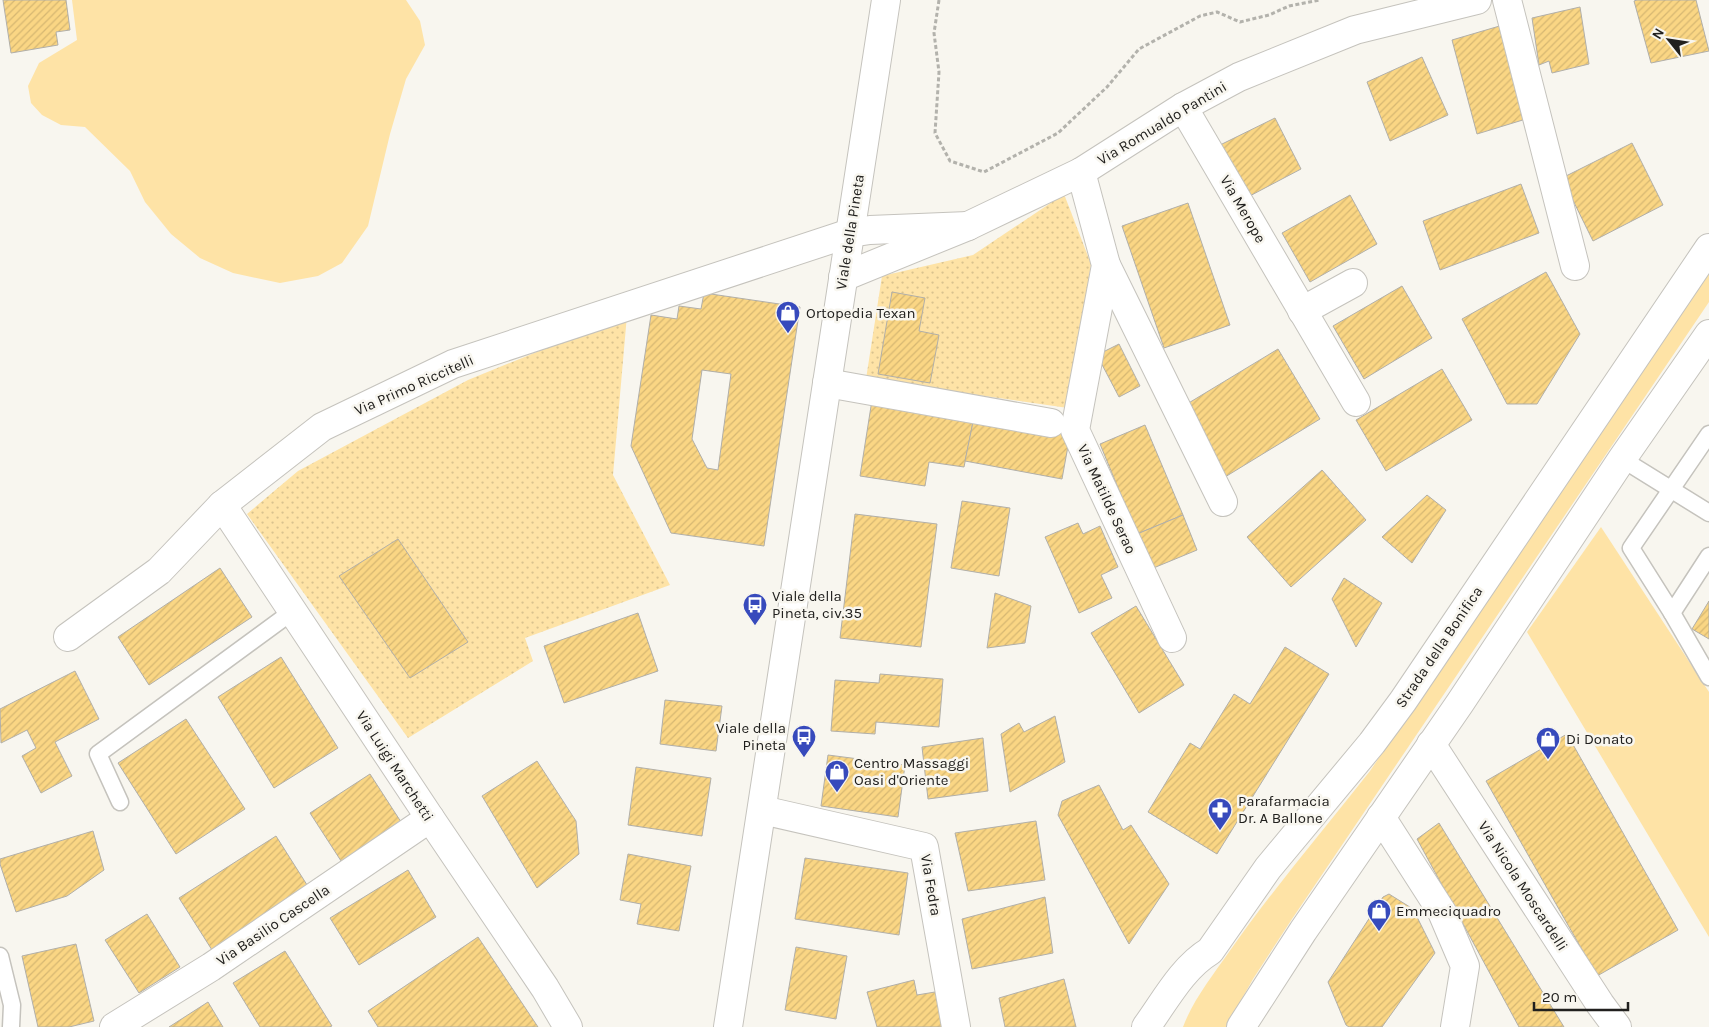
<svg xmlns="http://www.w3.org/2000/svg" width="1709" height="1027" viewBox="0 0 1709 1027" font-family="Karla,sans-serif">
<defs>
<pattern id="garden-dots" width="8" height="8" patternUnits="userSpaceOnUse" patternTransform="scale(1.25)"><rect width="8" height="8" fill="#fee3a6"/><path d="M2 2h.1M6 6h.1" fill="none" stroke="#d9c28e" stroke-width="1.8" stroke-linecap="round"/></pattern>
<pattern id="building-hatch" width="6" height="6" patternUnits="userSpaceOnUse" patternTransform="scale(1.25)"><rect width="6" height="6" fill="#fad684"/><path d="M-1 1l2-2M0 6l6-6M5 7l2-2" fill="none" stroke="#d6b772"/></pattern>
</defs>
<rect width="100%" height="100%" fill="#f8f6ef"/>
<g fill="#fee3a6">
<path d="M72,0H406L420,21L425,45L406,79L390,134L368,226L342,263L318,276L280,283L233,273L200,258L171,234L145,202L130,171L85,127L61,125L42,115L31,103L28,86L39,63L77,40Z"/>
<path d="M1709,268V302L1292,919L1253,979L1226,1027H1183C1193,1000 1213,975 1229,952C1273,889 1323,831 1370,771Z"/>
<path d="M1601,527L1709,692V937L1527,632Z"/>
</g>
<g fill="url(#garden-dots)">
<path d="M1064,194L1091,264L1068,408L866,379L882,276L973,255Z"/>
<path d="M627,315L613,475L670,585L525,638L533,661L408,738L247,514L298,471L468,380Z"/>
</g>
<g fill="url(#building-hatch)" stroke="#b1afa9" fill-rule="evenodd">
<path d="M3,0H66L70,30L56,32L58,45L11,53Z"/>
<path d="M1637,0H1696L1709,51L1651,63L1634,1Z"/>
<path d="M1580,7L1589,64L1552,73L1549,61L1539,65L1532,18Z"/>
<path d="M1503,25L1526,119L1477,134L1452,40Z"/>
<path d="M1422,57L1448,115L1390,141L1367,82Z"/>
<path d="M1275,118L1301,169L1244,199L1218,146Z"/>
<path d="M1632,143L1663,205L1593,241L1562,178Z"/>
<path d="M1521,184L1539,233L1440,270L1423,221Z"/>
<path d="M1350,195L1377,244L1310,282L1282,233Z"/>
<path d="M1188,203L1230,325L1164,348L1122,226Z"/>
<path d="M1546,272L1580,334L1537,404H1507L1462,319Z"/>
<path d="M1402,286L1432,338L1364,379L1333,326Z"/>
<path d="M892,292L925,298L919,331L939,335L930,383L878,374Z"/>
<path d="M704,293L800,307L764,546L671,533L631,446L651,315L677,319L679,306L701,309ZM702,370L731,374L718,470L707,468L692,439Z"/>
<path d="M1119,344L1140,386L1119,397L1097,355Z"/>
<path d="M1278,349L1320,419L1225,477L1182,407Z"/>
<path d="M1442,369L1472,420L1386,471L1356,420Z"/>
<path d="M872,400L974,417L964,467L929,462L925,486L860,476Z"/>
<path d="M974,417L1070,435L1062,479L965,461Z"/>
<path d="M1145,425L1183,515L1137,534L1100,444Z"/>
<path d="M1322,470L1366,520L1291,587L1247,537Z"/>
<path d="M1427,495L1446,510L1412,563L1382,537Z"/>
<path d="M962,501L1010,508L999,576L951,568Z"/>
<path d="M855,514L937,524L921,647L840,638Z"/>
<path d="M1183,515L1197,550L1151,569L1137,534Z"/>
<path d="M1078,523L1083,534L1100,526L1118,567L1101,575L1112,598L1079,613L1045,537Z"/>
<path d="M398,539L468,642L410,678L339,576Z"/>
<path d="M220,568L252,617L149,685L118,637Z"/>
<path d="M1344,578L1382,603L1356,647L1332,599Z"/>
<path d="M995,593L1031,606L1025,643L987,648Z"/>
<path d="M1709,601V639L1692,629Z"/>
<path d="M1136,606L1184,685L1139,713L1091,633Z"/>
<path d="M638,613L658,671L564,703L544,646Z"/>
<path d="M1285,647L1329,674L1217,854L1148,812L1190,743L1200,749L1234,694L1250,704Z"/>
<path d="M281,657L338,748L274,788L218,697Z"/>
<path d="M75,671L99,719L55,742L72,776L41,793L22,756L36,748L27,730L1,743L0,709Z"/>
<path d="M880,674L943,679L939,727L876,722L875,734L831,731L835,680L879,683Z"/>
<path d="M665,700L722,706L716,751L660,744Z"/>
<path d="M1055,716L1065,762L1010,792L1001,734L1019,723L1024,732Z"/>
<path d="M186,719L245,809L176,854L118,763Z"/>
<path d="M1567,734L1678,930L1597,976L1486,781Z"/>
<path d="M983,738L988,791L928,799L922,747Z"/>
<path d="M828,755L905,765L898,817L821,806Z"/>
<path d="M537,761L576,821L579,854L537,888L482,796Z"/>
<path d="M636,767L711,778L702,836L628,825Z"/>
<path d="M370,774L403,825L343,864L310,813Z"/>
<path d="M1099,785L1123,830L1131,825L1169,884L1129,944L1058,815L1062,801Z"/>
<path d="M1036,821L1045,880L968,891L955,833Z"/>
<path d="M1439,823L1564,1027H1519L1417,839Z"/>
<path d="M93,831L104,870L67,896L16,912L0,864V859Z"/>
<path d="M276,836L309,888L212,950L179,898Z"/>
<path d="M628,854L691,866L679,931L637,924L641,904L620,900Z"/>
<path d="M805,858L908,873L899,935L795,919Z"/>
<path d="M408,870L436,917L359,965L330,918Z"/>
<path d="M1389,894L1413,909L1435,953L1382,1027H1349L1346,1025L1328,982L1383,897Z"/>
<path d="M1045,897L1053,953L972,969L962,919Z"/>
<path d="M147,914L180,967L139,993L105,940Z"/>
<path d="M478,937L538,1027H378L368,1011Z"/>
<path d="M76,944L94,1021L69,1027H38L22,956Z"/>
<path d="M796,947L847,956L836,1019L785,1010Z"/>
<path d="M285,951L332,1026L329,1027H260L233,983Z"/>
<path d="M1064,979L1076,1027H1005L999,998Z"/>
<path d="M914,980L917,995L941,991L943,1027H877L867,992Z"/>
<path d="M208,1002L223,1027H169Z"/>
</g>
<g fill="none" stroke-linecap="round" stroke-linejoin="round">
<defs>
<g id="service">
<path d="M1709,434L1631,548L1672,613L1709,556"/>
<path d="M1622,459L1709,513"/>
<path d="M1672,613L1709,677"/>
<path d="M120,802L98,754L293,611"/>
<path d="M0,956L12,1005L11,1027"/>
</g>
<g id="minor">
<path d="M1507,0L1575,266"/>
<path d="M1183,107L1356,402"/>
<path d="M1081,172L1106,265L1075,430L1172,638"/>
<path d="M1106,265L1223,502"/>
<path d="M843,277L968,226L1081,172L1183,107L1239,77L1355,30L1477,0"/>
<path d="M1302,311L1353,283"/>
<path d="M827,383L1051,423"/>
<path d="M222,505L430,818L545,988L568,1027"/>
<path d="M68,637L159,571L222,505L322,427L453,364L850,233L870,230L968,226"/>
<path d="M1431,744L1600,1004L1617,1027"/>
<path d="M762,810L924,847L956,1027"/>
<path d="M1381,817L1442,912L1465,966L1455,1027"/>
<path d="M114,1027L211,967L430,818"/>
</g>
<path id="tertiary" d="M728,1027L886,0"/>
<g id="secondary">
<path d="M1146,1027C1165,1001 1182,968 1210,951L1268,868L1372,743L1403,701L1709,248"/>
<path d="M1241,1027L1303,931L1460,703L1622,459L1709,334"/>
</g>
</defs>
<use href="#service" stroke="#c5c3bd" stroke-width="19"/>
<use href="#minor" stroke="#c5c3bd" stroke-width="30"/>
<use href="#tertiary" stroke="#c5c3bd" stroke-width="30"/>
<use href="#secondary" stroke="#c5c3bd" stroke-width="30"/>
<path stroke="#b3b2ac" stroke-width="3" stroke-dasharray="4 2.5" stroke-linecap="butt" d="M939,0L934,33L939,72L935,133L950,161L984,172L1058,133L1107,87L1139,49L1200,16L1217,12L1240,22L1269,15L1289,6L1320,0"/>
<use href="#service" stroke="#fff" stroke-width="16"/>
<use href="#minor" stroke="#fff" stroke-width="28"/>
<use href="#tertiary" stroke="#fff" stroke-width="28"/>
<use href="#secondary" stroke="#fff" stroke-width="28"/>
</g>
<defs>
<symbol id="shop-pin" viewBox="-11 -11 22 30"><path d="M0 17L-7.5 6A9.5 9.5 0 1 1 7.5 6Z" fill="#374abc" stroke="#f8f6ef"/><path d="M-5-2.5h2.3a2.7 3.5 0 0 1 5.4 0H5L5.5 6h-11ZM-1.5-2.5h3a1.5 2.3 0 0 0-3 0Z" fill="#fff"/></symbol>
<symbol id="bus-pin" viewBox="-11 -11 22 30"><path d="M0 17L-7.5 6A9.5 9.5 0 1 1 7.5 6Z" fill="#374abc" stroke="#f8f6ef"/><path d="M-5-6H5V4H4V6H2V4H-2V6H-4V4H-5ZM-3.5-4V0h7V-4ZM-3.5 1.2v1.5H-2V1.2ZM2 1.2v1.5H3.5V1.2Z" fill="#fff"/></symbol>
<symbol id="pharmacy-pin" viewBox="-11 -11 22 30"><path d="M0 17L-7.5 6A9.5 9.5 0 1 1 7.5 6Z" fill="#374abc" stroke="#f8f6ef"/><path d="M-2-6h4v4h4v4h-4v4h-4v-4h-4v-4h4Z" fill="#fff"/></symbol>
</defs>
<g fill-rule="evenodd">
<use href="#shop-pin" x="774" y="299" width="28" height="38"/>
<use href="#bus-pin" x="741" y="591" width="28" height="38"/>
<use href="#bus-pin" x="790" y="723" width="28" height="38"/>
<use href="#shop-pin" x="1534" y="725" width="28" height="38"/>
<use href="#shop-pin" x="823" y="758" width="28" height="38"/>
<use href="#pharmacy-pin" x="1206" y="796" width="28" height="38"/>
<use href="#shop-pin" x="1365" y="897" width="28" height="38"/>
</g>
<g text-anchor="middle" stroke-width="5" stroke-linejoin="round" paint-order="stroke">
<g font-size="15" fill="#21201e" stroke="#f8f6ef">
<text transform="translate(1162 123) rotate(-31)" y="5">Via Romualdo Pantini</text>
<text transform="translate(1243 209) rotate(60)" y="5">Via Merope</text>
<text transform="translate(850 232) rotate(-81)" y="5">Viale della Pineta</text>
<text transform="translate(414 385) rotate(-24)" y="5">Via Primo Riccitelli</text>
<text transform="translate(1107 499) rotate(65)" y="5">Via Matilde Serao</text>
<text transform="translate(1439 647) rotate(-56)" y="5">Strada della Bonifica</text>
<text transform="translate(395 766) rotate(57)" y="5">Via Luigi Marchetti</text>
<text transform="translate(931 885) rotate(80)" y="5">Via Fedra</text>
<text transform="translate(1523 886) rotate(57)" y="5">Via Nicola Moscardelli</text>
<text transform="translate(273 925) rotate(-34)" y="5">Via Basilio Cascella</text>
</g>
<g font-size="15" fill="#21201e" stroke="#f8f6ef" text-anchor="start">
<text x="806" y="318">Ortopedia Texan</text>
<text x="772" y="601">Viale della<tspan x="772" dy="17">Pineta, civ.35</tspan></text>
<text x="786" y="733" text-anchor="end">Viale della<tspan x="786" dy="17">Pineta</tspan></text>
<text x="1566" y="744">Di Donato</text>
<text x="854" y="768">Centro Massaggi<tspan x="854" dy="17">Oasi d'Oriente</tspan></text>
<text x="1238" y="806">Parafarmacia<tspan x="1238" dy="17">Dr. A Ballone</tspan></text>
<text x="1396" y="916">Emmeciquadro</text>
</g>
</g>
<g transform="translate(1669 40) rotate(300)" stroke="#f8f6ef" stroke-width="4" paint-order="stroke">
<path d="M0-4L9 19L0 12L-9 19Z" fill="#21201e"/>
<text y="-8" font-size="14" font-weight="bold" text-anchor="middle" fill="#21201e">N</text>
</g>
<path d="M1534 1002v8h94v-8" fill="none" stroke="#21201e" stroke-width="2.5"/>
<text x="1542" y="1002" font-size="15" fill="#21201e" stroke="#f8f6ef" stroke-width="4" paint-order="stroke">20 m</text>
</svg>
